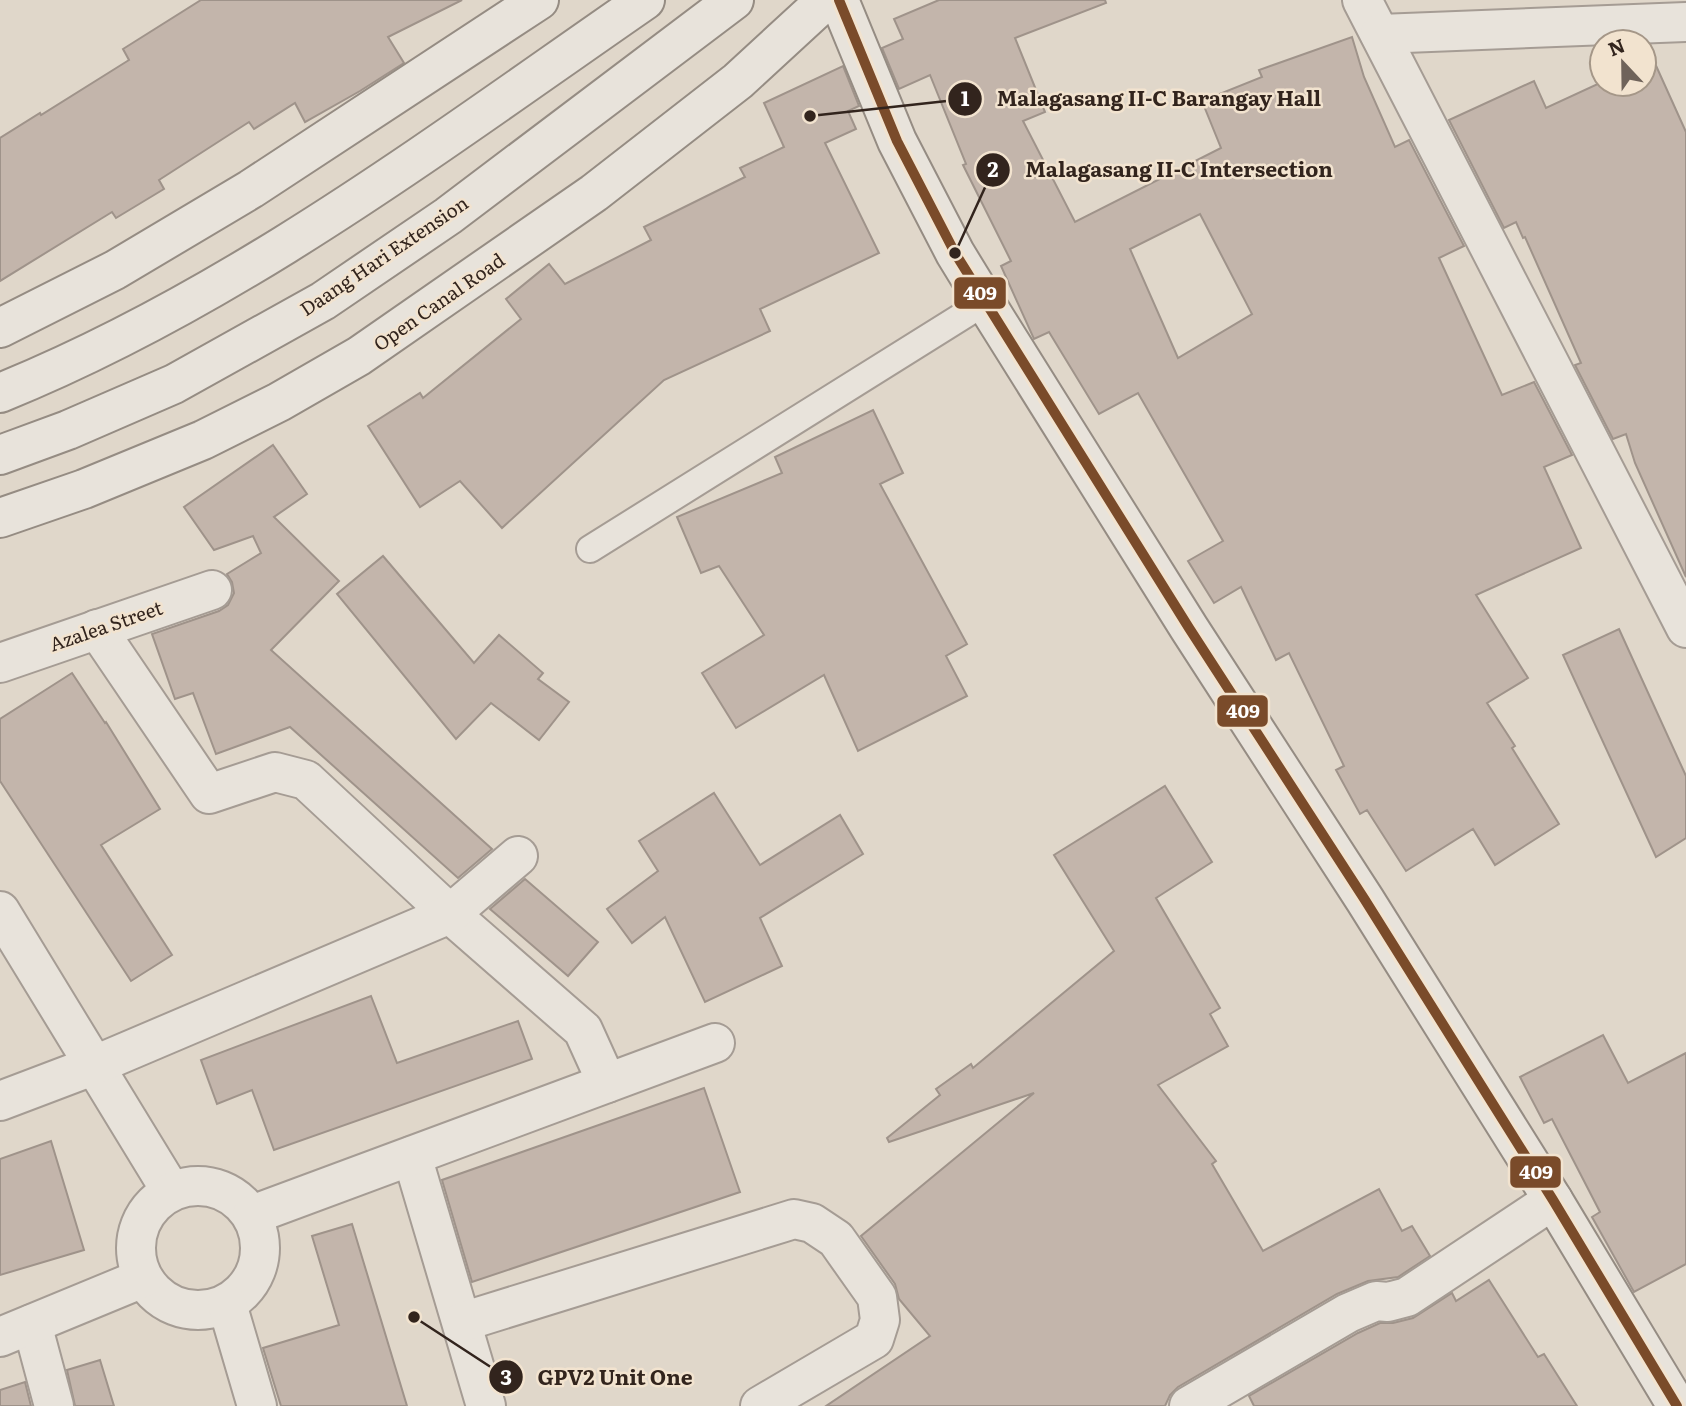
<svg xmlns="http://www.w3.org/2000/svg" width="1686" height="1406" viewBox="0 0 1686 1406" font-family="Literata,serif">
<rect width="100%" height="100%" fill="#e0d7ca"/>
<g fill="#c3b5ab" stroke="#9f938a" stroke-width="2" fill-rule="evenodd">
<path d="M201,0H462L388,37L404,63L360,91L305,122L295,103L254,129L249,122L159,180L164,189L116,218L112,212L0,281V138L40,113L41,115L129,60L123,49Z"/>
<path d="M939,0H1105L1106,3L1015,38L1045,112L1023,121L1075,222L1221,148L1202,101L1262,77L1259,70L1352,37L1364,77L1395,147L1409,140L1464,246L1439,258L1502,395L1534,382L1572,455L1544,467L1581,548L1476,595L1528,678L1487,703L1515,746L1512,748L1559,824L1495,865L1473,829L1406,871L1367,810L1360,814L1336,770L1344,766L1289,653L1276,660L1241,587L1214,603L1188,561L1223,541L1138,393L1099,414L1049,332L1034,339L1001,266L1011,261L963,165L966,164L930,75L899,89L882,48L903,39L894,19ZM1200,214L1252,314L1178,358L1130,249Z"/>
<path d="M1653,59L1686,132V577L1635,463L1626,434L1613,439L1575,365L1581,363L1525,237L1523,238L1516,222L1504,228L1449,120L1534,81L1546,108L1602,82L1644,84V63Z"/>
<path d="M843,66L859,106L848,111L856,129L825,143L879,253L760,309L770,331L664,380L502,528L460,481L420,507L368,426L420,393L423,398L521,319L506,299L549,264L565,284L651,240L644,227L745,177L740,168L784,147L764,103Z"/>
<path d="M873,410L903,473L880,484L967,644L946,656L967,696L858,751L824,675L736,728L702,673L764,635L719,566L701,573L677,517L782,473L775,457Z"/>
<path d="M273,445L307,494L274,517L339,581L271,650L492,849L458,878L290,727L216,754L193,693L175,699L152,634L219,611L228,605L234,593L232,582L227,574L261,553L253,536L214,550L184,507Z"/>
<path d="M383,556L474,663L499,635L543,673L538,679L569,702L539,740L491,703L456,739L337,594Z"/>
<path d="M1619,629L1686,776V838L1656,857L1563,655Z"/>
<path d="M72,673L105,723L106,722L160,809L101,845L172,955L131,981L0,781V719Z"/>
<path d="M1165,786L1212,862L1156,898L1220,1008L1210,1014L1228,1046L1158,1085L1216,1161L1212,1164L1263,1251L1379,1189L1402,1231L1412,1226L1430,1256L1398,1277L1368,1281L1337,1294L1178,1387L1170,1395L1165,1406H826L930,1336L899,1299L895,1284L861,1236L1034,1093L889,1142L887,1138L940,1095L936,1089L971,1064L973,1068L1114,951L1054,855Z"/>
<path d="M714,793L760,865L840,815L863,854L760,918L782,966L705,1002L665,917L632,943L607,909L658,871L639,841Z"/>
<path d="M525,879L598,942L568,976L490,909Z"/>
<path d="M371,996L397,1063L518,1021L532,1059L274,1150L252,1090L217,1104L201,1060Z"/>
<path d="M1603,1035L1628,1083L1686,1053V1264L1634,1292L1592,1217L1600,1212L1552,1119L1544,1123L1520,1077Z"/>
<path d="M704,1088L740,1192L472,1282L442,1180Z"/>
<path d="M51,1141L84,1250L0,1275V1159Z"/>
<path d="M352,1224L407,1406H281L263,1348L339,1325L312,1236Z"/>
<path d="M1489,1280L1538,1357L1544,1354L1577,1406H1254L1249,1396L1358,1333L1380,1323H1393L1413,1318L1452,1293L1456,1301Z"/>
<path d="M100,1360L114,1406H75L67,1370Z"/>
<path d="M25,1382L31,1406H0V1390Z"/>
</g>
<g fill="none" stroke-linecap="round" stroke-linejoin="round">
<defs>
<path id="lane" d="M590,549L985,302"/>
<g id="street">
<path d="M1362,0L1686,628"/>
<path d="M1380,34L1686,22"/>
<path d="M97,629L209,794L275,772L306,780L450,914L583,1030L607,1083"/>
<path d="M0,663L212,590"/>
<path d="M0,911L171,1191"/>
<path d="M0,1101L95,1065L450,914L518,856"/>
<path d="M412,1156L486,1406"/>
<circle cx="198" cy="1248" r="62"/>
<path d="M252,1215L715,1043"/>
<path d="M227,1304L257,1406"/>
<path d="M462,1322L794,1219L812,1223L836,1239L877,1297L880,1320L874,1339L760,1406"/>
<path d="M32,1324L54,1406"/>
<path d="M0,1337L143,1278"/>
<path d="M1189,1406L1348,1313L1376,1301L1388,1302L1407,1297L1553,1200"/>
</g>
<g id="secondary">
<path d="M839,0L897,141L955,253L985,302L1189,628L1365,900L1553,1200L1677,1406"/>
<path d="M0,328L115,270L251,189L539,0"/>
<path d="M0,393C234,298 438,143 645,0"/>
<path d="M0,455L68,430L174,384L323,301L448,216L734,0"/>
<path d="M0,518L84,489L203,440L279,402L359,356L594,193L738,81L826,0"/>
</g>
</defs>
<use href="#lane" stroke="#a59c94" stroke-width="30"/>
<use href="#street" stroke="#a59c94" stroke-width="42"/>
<use href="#secondary" stroke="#958c83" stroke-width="42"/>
<use href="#lane" stroke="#e8e3db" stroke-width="26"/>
<use href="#street" stroke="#e8e3db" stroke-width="38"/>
<use href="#secondary" stroke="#e8e3db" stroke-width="38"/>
<defs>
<path id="bus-1" d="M839,0L897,141L955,253L1189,628L1365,900L1553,1200L1677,1406"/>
</defs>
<use href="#bus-1" stroke="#f2e3cf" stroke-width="16"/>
<use href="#bus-1" stroke="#7a4b2a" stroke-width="10"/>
</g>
<g text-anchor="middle" stroke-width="5" stroke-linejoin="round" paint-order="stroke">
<g font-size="19" fill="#32241d" stroke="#f2e3cf">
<text transform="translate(384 256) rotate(-34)" y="7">Daang Hari Extension</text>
<text transform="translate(439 302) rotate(-35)" y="7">Open Canal Road</text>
<text transform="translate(106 626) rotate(-19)" y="7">Azalea Street</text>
</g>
</g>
<path fill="none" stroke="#32241d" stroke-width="2.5" d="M810 116L965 99M955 253L993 170M414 1317L506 1377"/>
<g fill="#32241d" stroke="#f2e3cf" stroke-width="2.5">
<circle cx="810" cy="116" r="7"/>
<circle cx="955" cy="253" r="7"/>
<circle cx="414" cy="1317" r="7"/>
<circle cx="965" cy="99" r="18"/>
<circle cx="993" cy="170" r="18"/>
<circle cx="506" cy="1377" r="18"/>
</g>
<g font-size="21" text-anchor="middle" font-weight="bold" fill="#fff">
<text x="965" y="106">1</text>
<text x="993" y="177">2</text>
<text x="506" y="1385">3</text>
</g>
<g font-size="21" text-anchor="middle" font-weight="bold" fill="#32241d" stroke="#f2e3cf" stroke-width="5" stroke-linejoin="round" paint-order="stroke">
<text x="1159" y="106">Malagasang II-C Barangay Hall</text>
<text x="1179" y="177">Malagasang II-C Intersection</text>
<text x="615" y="1385">GPV2 Unit One</text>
</g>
<g stroke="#f2e3cf" stroke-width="2.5">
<rect x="953" y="276" width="54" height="34" rx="7" fill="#7a4b2a"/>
<rect x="1216" y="694" width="53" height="34" rx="7" fill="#7a4b2a"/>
<rect x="1509" y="1155" width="53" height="34" rx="7" fill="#7a4b2a"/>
</g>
<g font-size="19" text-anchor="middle" font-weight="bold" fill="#fff">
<text x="980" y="300">409</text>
<text x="1243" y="718">409</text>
<text x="1536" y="1179">409</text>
</g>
<g transform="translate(1623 63) rotate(338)"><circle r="33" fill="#f2e3cf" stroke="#a59788" stroke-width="2"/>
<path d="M0-5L12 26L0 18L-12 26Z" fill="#6f635a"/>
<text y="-10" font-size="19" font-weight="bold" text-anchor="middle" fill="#32241d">N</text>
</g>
</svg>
